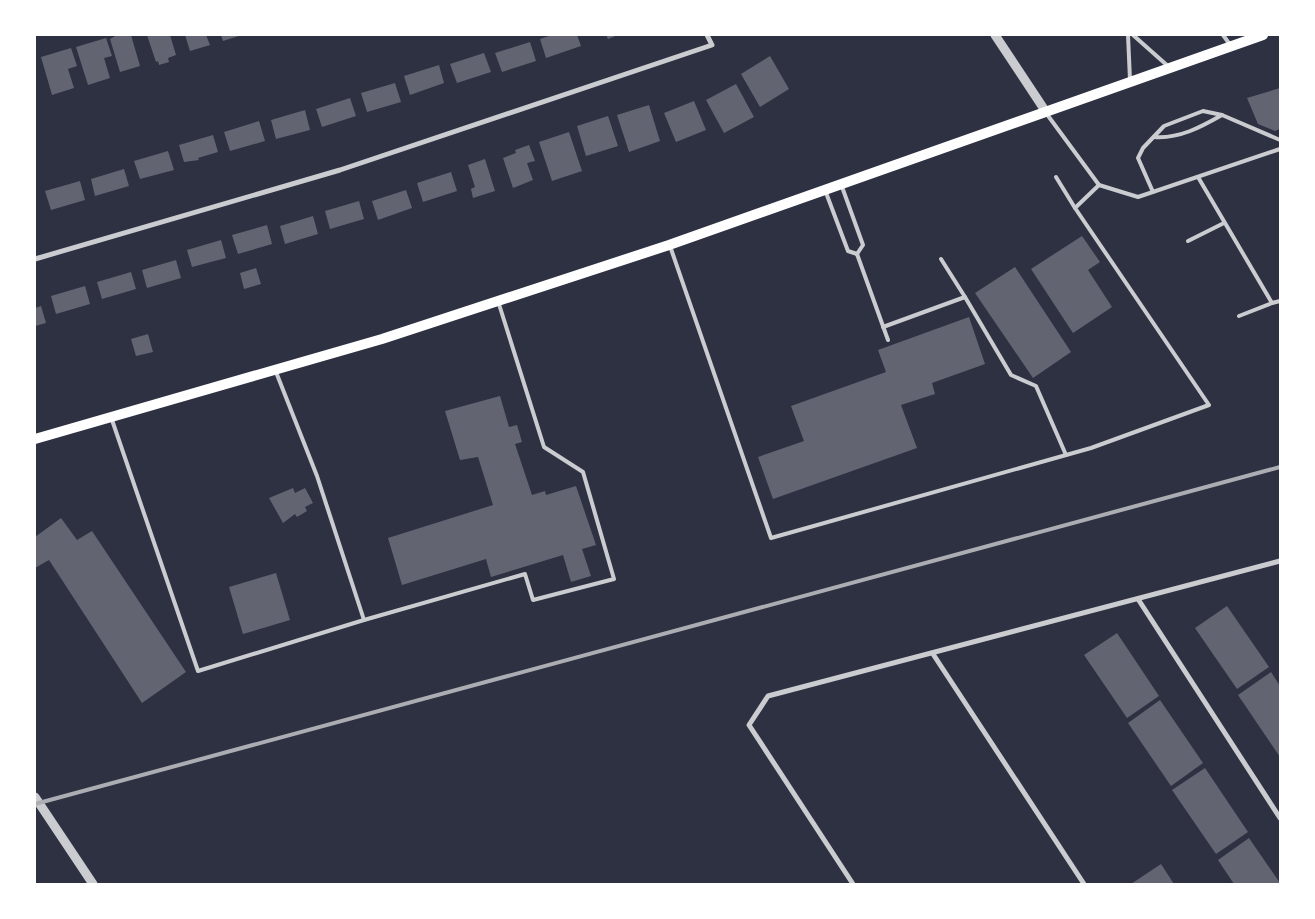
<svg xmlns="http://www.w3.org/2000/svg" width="1315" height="919" viewBox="0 0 1315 919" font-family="'PT Sans',sans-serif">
<rect width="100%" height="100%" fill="#2d3142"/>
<g fill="#626471">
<path d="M117,35H131L140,66L120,72L110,39Z"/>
<path d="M147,35H170L176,55L168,58L169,62L159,65L158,61L156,62Z"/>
<path d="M185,35H206L210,45L190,51Z"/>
<path d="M221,35H242L223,41Z"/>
<path d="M552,35H577L581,46L546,58L540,39Z"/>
<path d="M606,35H618L608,39Z"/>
<path d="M106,38L112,56L104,58L110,78L88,85L76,47Z"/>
<path d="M530,42L536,61L502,72L495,53Z"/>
<path d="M71,48L77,66L68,69L74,88L52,95L41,57Z"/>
<path d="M484,53L491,72L457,83L450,64Z"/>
<path d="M770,56L789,89L760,107L741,74Z"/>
<path d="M439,65L444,83L410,95L404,76Z"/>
<path d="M395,83L401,102L367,112L361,93Z"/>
<path d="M736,84L754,117L724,133L706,100Z"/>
<path d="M1280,88V129L1275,131L1258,124L1247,98Z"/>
<path d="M350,98L356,116L322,127L316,109Z"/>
<path d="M694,101L706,130L676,142L664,113Z"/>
<path d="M649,105L660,141L629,152L617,115Z"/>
<path d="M305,110L310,130L276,139L271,120Z"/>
<path d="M608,116L618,146L586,156L577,126Z"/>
<path d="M259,121L265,141L230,151L224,132Z"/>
<path d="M569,132L582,171L552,181L539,142Z"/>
<path d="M213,135L218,152L198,158L199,160L184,162L179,145Z"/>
<path d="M529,145L535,161L527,163L533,180L513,188L503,158L516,153L515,150Z"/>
<path d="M168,151L174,170L140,179L134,161Z"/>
<path d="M485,159L495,191L473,198L471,189L475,187L468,165Z"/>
<path d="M124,169L129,186L95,196L91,179Z"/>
<path d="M451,172L457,191L423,202L417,183Z"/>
<path d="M80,181L85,200L51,210L45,191Z"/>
<path d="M406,190L412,208L378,220L372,201Z"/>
<path d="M359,201L364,219L330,229L325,211Z"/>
<path d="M313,216L318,234L285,244L280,226Z"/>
<path d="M267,225L272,244L238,254L232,235Z"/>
<path d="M1082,236L1100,262L1088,270L1112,307L1073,333L1031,269Z"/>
<path d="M221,240L226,258L192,267L187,250Z"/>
<path d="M176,260L181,278L147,288L142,270Z"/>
<path d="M1015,267L1071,352L1033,378L975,293Z"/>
<path d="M256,268L261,284L244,289L240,273Z"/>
<path d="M131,272L136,289L102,299L97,282Z"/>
<path d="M85,286L90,304L56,314L51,296Z"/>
<path d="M41,306L46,323L35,326V308Z"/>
<path d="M969,317L985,364L932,383L935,394L901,405L917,448L773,499L758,457L804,441L791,406L886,372L878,350Z"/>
<path d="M148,334L153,352L136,356L131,339Z"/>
<path d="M500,396L509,427L517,425L522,442L515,444L532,495L545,491L546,495L576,486L596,545L582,549L591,576L571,582L563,555L491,577L486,559L402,585L388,538L493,505L478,457L460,460L445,411Z"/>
<path d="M293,488L295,493L305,488L313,503L305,507L307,511L297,517L295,514L283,523L269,498Z"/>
<path d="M61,518L77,540L92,531L186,672L142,703L49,560L35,568V537Z"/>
<path d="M276,573L290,620L243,634L229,587Z"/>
<path d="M1227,606L1269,667L1237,689L1195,628Z"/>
<path d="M1117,633L1159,696L1127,718L1084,655Z"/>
<path d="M1271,672L1280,686V757L1238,695Z"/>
<path d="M1160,700L1203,763L1171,786L1128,723Z"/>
<path d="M1205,768L1248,832L1216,854L1172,790Z"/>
<path d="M1249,838L1280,883V884H1234L1218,860Z"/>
<path d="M1161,864L1174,884H1131Z"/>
</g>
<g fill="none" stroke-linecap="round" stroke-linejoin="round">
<g stroke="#caccd0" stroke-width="4">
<path d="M1128,35L1130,80"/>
<path d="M1133,35L1169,67"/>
<path d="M1223,35L1231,46"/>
<path d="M1046,113L1099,185L1138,197L1280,149"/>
<path d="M1154,137C1179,139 1201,127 1222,115"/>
<path d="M1056,177L1075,208"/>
<path d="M1198,177L1272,303L1280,301"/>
<path d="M825,190L848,251L857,254L863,245L841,184"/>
<path d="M1153,192L1138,158L1143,148L1164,126L1203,111L1222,115L1280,140"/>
<path d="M1188,241L1224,223"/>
<path d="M670,246L771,538L1091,448L1209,405L1075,208L1099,185"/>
<path d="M857,254L888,340"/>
<path d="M941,259L965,297"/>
<path d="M1239,316L1272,303"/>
<path d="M883,327L965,297L1011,375L1036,386L1066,455"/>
<path d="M276,372L317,476L364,620L525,574L533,600L614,579L583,472L544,447L498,301"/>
<path d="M111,417L198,671L364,620"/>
</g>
<g stroke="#caccd0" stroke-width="5">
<path d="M35,259L340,170L712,45L707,35"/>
<path d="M1138,599L1280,818"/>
<path d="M933,654L1084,884"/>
<path d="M853,884L749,725L768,696L1280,561"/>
</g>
<g stroke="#caccd0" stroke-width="9">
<path d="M995,35L1046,112"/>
<path d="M35,797L93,884"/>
</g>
<path stroke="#fff" stroke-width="10" d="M35,439L382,339L669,245L1263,35"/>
<path stroke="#abadb3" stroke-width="4" d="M35,804L1280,467"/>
</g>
<rect width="1315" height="919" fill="none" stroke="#ffffff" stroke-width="72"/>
</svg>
